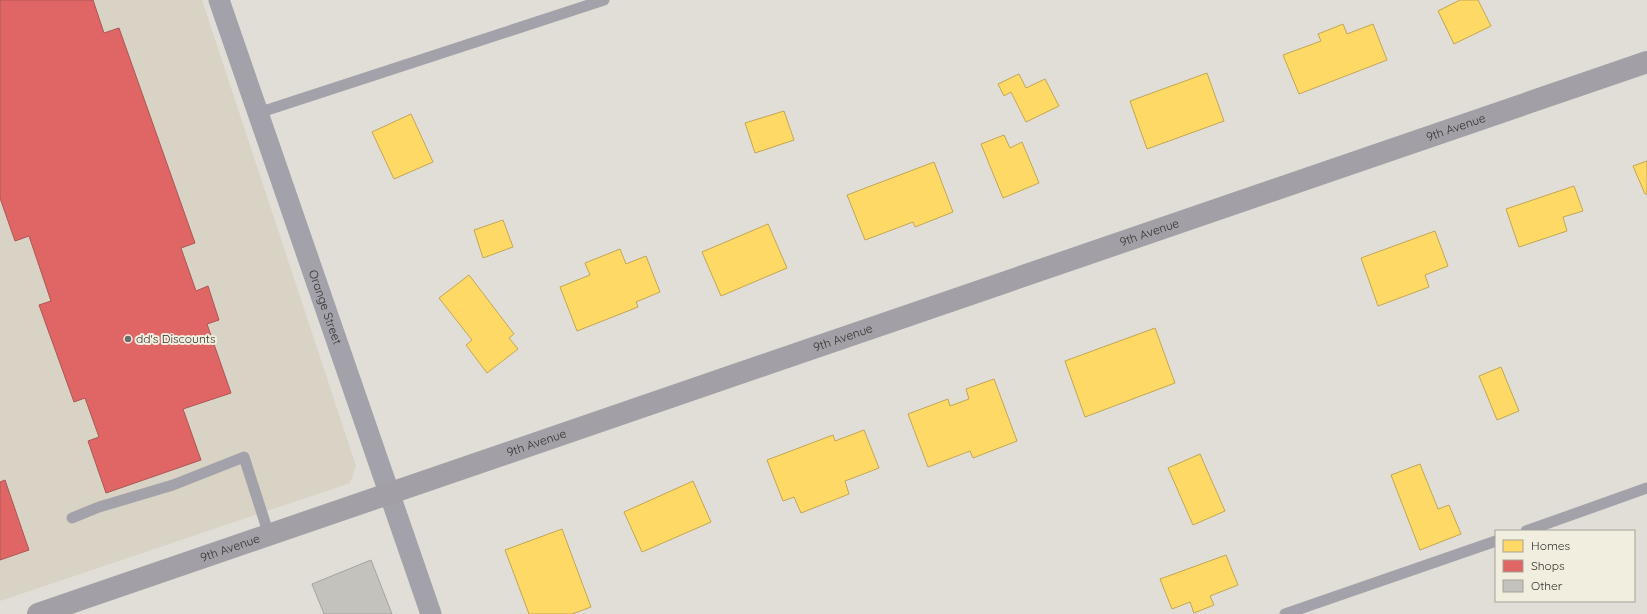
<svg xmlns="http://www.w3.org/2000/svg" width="1647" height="614" viewBox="0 0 1647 614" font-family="Quicksand,sans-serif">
<rect width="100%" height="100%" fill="#e0ded6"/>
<path fill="#d8d3c5" d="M0,0H202L356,466L350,483L0,601Z"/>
<g fill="#ffd966" stroke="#c2a654">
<path d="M1460,0H1478L1491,26L1454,44L1438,11Z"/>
<path d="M1343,24L1347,34L1373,24L1387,60L1299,94L1283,55L1321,41L1318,34Z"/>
<path d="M1207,73L1224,121L1147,149L1130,101Z"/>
<path d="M1019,74L1026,88L1045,79L1059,106L1026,122L1011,92L1004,96L998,84Z"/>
<path d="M784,111L794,140L755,153L745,123Z"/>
<path d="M411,114L433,162L394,179L372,132Z"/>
<path d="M1004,135L1010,148L1022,142L1039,183L1003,198L981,144Z"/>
<path d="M1647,161V194H1645L1633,166Z"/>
<path d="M934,162L953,212L915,227L913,222L865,240L847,195Z"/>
<path d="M1574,186L1583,211L1563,217L1567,231L1519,247L1506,209Z"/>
<path d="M503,220L513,247L483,258L474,230Z"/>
<path d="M768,224L787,268L721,296L702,252Z"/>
<path d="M1435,231L1448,266L1425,275L1429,287L1378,306L1361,258Z"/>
<path d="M620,249L626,264L646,256L660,292L636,302L638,307L577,331L560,287L590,275L585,263Z"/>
<path d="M469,275L514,334L509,338L518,349L487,373L466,345L472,340L439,298Z"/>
<path d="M1155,328L1175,383L1085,417L1065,361Z"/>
<path d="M1501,367L1519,411L1497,420L1479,376Z"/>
<path d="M994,379L1017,441L973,458L970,451L928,467L908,414L948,399L950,406L969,399L966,389Z"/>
<path d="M864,430L879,468L845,481L849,494L801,513L794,497L783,501L767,460L833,435L835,441Z"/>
<path d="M1200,454L1225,511L1193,525L1168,468Z"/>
<path d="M1420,464L1438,509L1449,505L1461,534L1420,550L1391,475Z"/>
<path d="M693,481L711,522L642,552L624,512Z"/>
<path d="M562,529L591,607L572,614H529L505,550Z"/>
<path d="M1226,555L1238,585L1210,596L1214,605L1194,613L1190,602L1172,609L1160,579Z"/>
</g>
<g fill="#e06666" stroke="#ac5654">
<path d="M0,0H93L104,33L119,28L195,243L181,248L196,291L208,286L219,320L207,324L231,393L183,409L201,460L106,493L88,441L99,437L85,398L74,402L39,305L51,301L29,236L15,241L0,198Z"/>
<path d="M5,480L29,550L0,560V482Z"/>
</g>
<path fill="#c4c2bd" stroke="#a5a39d" d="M371,560L392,614H324L312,584Z"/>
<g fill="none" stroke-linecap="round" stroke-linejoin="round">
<g stroke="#a3a1a9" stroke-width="11">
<path d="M258,113L604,0"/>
<path d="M72,518L99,507L173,485L244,457L269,535"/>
<path d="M1526,531L1647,488"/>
<path d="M1285,614L1496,541"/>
</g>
<path stroke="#a3a1a9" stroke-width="21" id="s1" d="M219,0L431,614"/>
<path stroke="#a29fa7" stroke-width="22" id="s2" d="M38,614L1647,62"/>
</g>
<circle fill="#6f6d67" stroke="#f1eddf" stroke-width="1.5" cx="128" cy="339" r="4"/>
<g text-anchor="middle" stroke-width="4" stroke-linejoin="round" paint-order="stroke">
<g font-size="12" fill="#32302b" stroke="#f1eddf">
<text dy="4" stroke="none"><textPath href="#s2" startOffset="1499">9th Avenue</textPath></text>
<text dy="4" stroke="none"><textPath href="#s2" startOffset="1175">9th Avenue</textPath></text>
<text dy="4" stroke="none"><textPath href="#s1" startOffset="325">Orange Street</textPath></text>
<text dy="4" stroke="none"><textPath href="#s2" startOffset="851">9th Avenue</textPath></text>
<text dy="4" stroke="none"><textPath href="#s2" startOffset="527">9th Avenue</textPath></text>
<text dy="4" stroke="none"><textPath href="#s2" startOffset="203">9th Avenue</textPath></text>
</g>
<g font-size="12" fill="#32302b" stroke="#f1eddf" text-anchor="start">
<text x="136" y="343">dd's Discounts</text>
</g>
</g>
<rect x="1495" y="530" width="140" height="72" fill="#f1eddf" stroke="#a5a197"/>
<rect x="1503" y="540" width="20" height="12" fill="#ffd966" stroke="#a5a197"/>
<text x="1531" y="550" font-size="12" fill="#32302b">Homes</text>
<rect x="1503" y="560" width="20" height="12" fill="#e06666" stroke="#a5a197"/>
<text x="1531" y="570" font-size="12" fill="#32302b">Shops</text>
<rect x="1503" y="580" width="20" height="12" fill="#c4c2bd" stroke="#a5a197"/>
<text x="1531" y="590" font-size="12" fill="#32302b">Other</text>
</svg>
